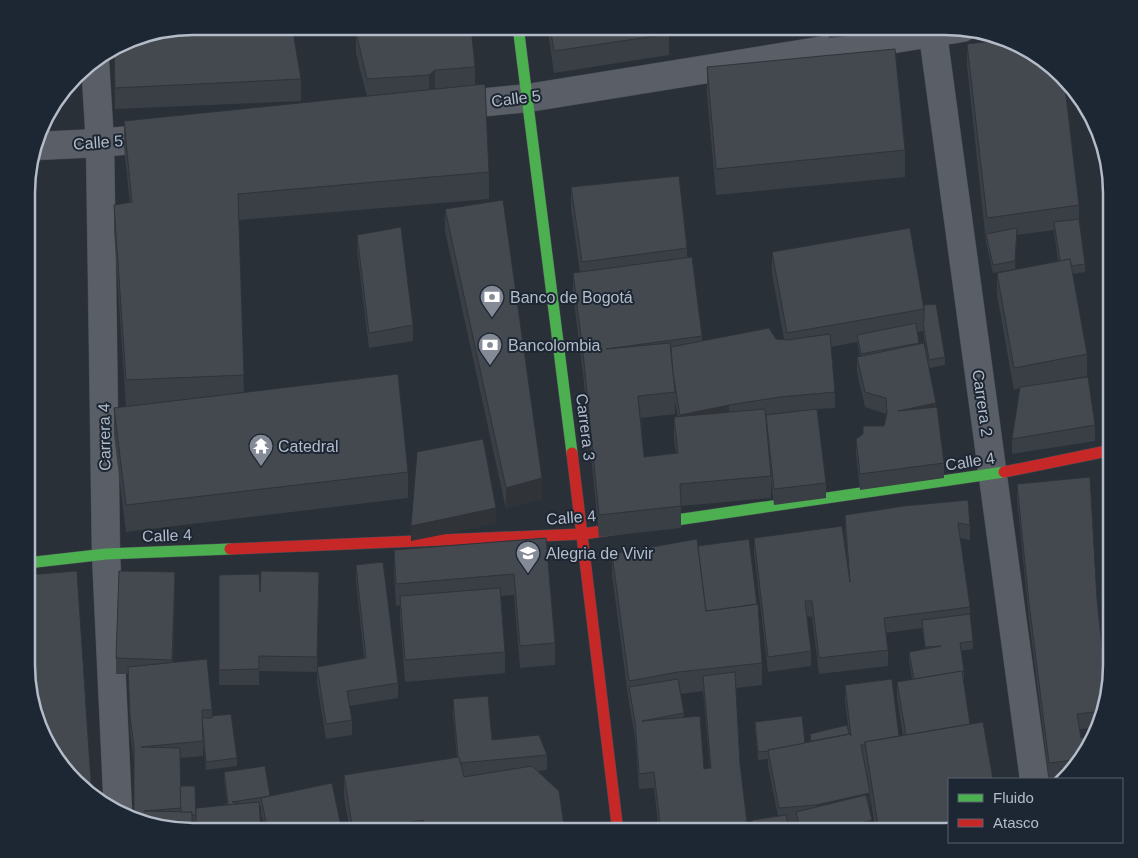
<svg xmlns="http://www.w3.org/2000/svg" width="1138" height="858" viewBox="0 0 1138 858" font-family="Arial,sans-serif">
<rect width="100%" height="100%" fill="#2a3038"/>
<path fill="#273a3e" d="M27,445L34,558L27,559Z"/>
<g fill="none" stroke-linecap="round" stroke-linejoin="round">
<defs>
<g id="street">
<path d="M932,27L1034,779"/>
<path d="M95,61L100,143L106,554L118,812"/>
<path d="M448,106L528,98L962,28"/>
<path d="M36,146L100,143L162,137"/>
</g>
<g id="fast">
<path d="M518,26L572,453"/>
<path d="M649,524L1004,472"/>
<path d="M27,563L106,554L230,549"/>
</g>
<g id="jam">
<path d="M572,453L618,832"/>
<path d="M1004,472L1112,450"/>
<path d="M230,549L583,534L649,524"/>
</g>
</defs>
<use href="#street" stroke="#484c53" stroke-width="29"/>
<use href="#fast" stroke="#484c53" stroke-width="12"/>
<use href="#jam" stroke="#484c53" stroke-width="12"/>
<use href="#street" stroke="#5a5e66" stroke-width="28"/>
<use href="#fast" stroke="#4caf50" stroke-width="11"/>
<use href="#jam" stroke="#c62828" stroke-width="11"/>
</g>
<g fill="#3a3f45" fill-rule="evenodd">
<path d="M356,26L475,67V85L489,172V199L239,220L244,393L408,472V498L126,532L114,435V408L126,407L114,231V205L130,203L124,148V121L367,97L356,54Z"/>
<path d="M547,26H668L669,34V55L554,73Z"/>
<path d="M826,27H881L878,33L829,38Z"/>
<path d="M967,44L1079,205V219L1085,264V272L1073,274L1087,354V376L1060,381L1095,425V441L1012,454V439L1020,388L1014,390L997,295V273L1058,262L1054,230L1017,235L1015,269L993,273L986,242L967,66Z"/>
<path d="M114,50L301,79V101L115,109Z"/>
<path d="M707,67L905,150V177L716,195L707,94Z"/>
<path d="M571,187L687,248V258L702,336V341L776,339H784L772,274V252L924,305L945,357V365L929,368L923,331L917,332L919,344L936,407L944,463V478L860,490L856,454V439L884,426L886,418V414L865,407L857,372V357L860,356L857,342L831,347L835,392V408L817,409L826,483V498L774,505L771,480V498L681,506V528L599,537L583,374L573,294V273L580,272L571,209ZM675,401L678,417H674V439L676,453L644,457L641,418L675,414ZM803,411L766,415L780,413Z"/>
<path d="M445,209L542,499L506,509L445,231Z"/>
<path d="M357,235L413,325V341L369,348L357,250Z"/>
<path d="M1017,484L1097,599L1107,696L1100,727L1080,729L1081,738L1095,736L1071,775L1065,779H1060V777L1049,779L1029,619L1017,499Z"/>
<path d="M904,506L970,525V540L960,538L970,607V614L973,641V649L961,651L964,671V679H963L945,832H876L870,796L869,809L872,832H797L796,822H787L789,832H752V820L778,816L768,766V759L758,760L755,730V722L805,743L810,742V734H849L845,700V685L899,736H903L897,697V682L912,679L909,660V652L925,649L922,628L885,633L888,650V666L819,674L812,617L807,616L811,651V666L768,672L754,553V538L848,566L845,531V515Z"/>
<path d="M546,538L555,643V665L520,668L514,595L501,596L505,652V673L405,682L400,618V605L396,606L394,572V550Z"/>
<path d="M698,546L762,663V685L736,688L740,764L747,822L749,832H659L654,788L639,789L635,737L629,703L612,575V554ZM703,691L710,768L704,769L684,718V713L681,694Z"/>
<path d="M356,565L398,683V698L349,706L352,720V735L326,739L317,683V667L364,658L356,580Z"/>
<path d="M219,575L260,592L319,587L317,672L259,671V685H219Z"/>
<path d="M175,588L173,662L212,710V716L237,758V766L206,770L203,742V756L180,758V786L196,811L223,805L227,803L224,780V772L270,796L342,831H265L261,813V806H259L261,831H196V823L134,820V762L130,732L128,674H116V658Z"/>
<path d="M1111,637V669L1110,654V639Z"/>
<path d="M453,699L492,740L547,755V770L538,771L565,832L350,831L344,797V775L457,758L453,714Z"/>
</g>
<g fill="#303338">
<path d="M878,27H881L878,33Z"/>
<path d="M435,70V91L429,96V75Z"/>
<path d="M936,403V418L898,411Z"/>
<path d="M729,405V420L680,430V415Z"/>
<path d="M542,478V499L506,509V488Z"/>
<path d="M496,508V524L411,541V526Z"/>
<path d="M175,572V588L172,676V660Z"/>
<path d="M319,572V587L317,672V657Z"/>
<path d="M870,793V809L816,820V805Z"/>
<path d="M872,820V832H823Z"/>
</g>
<g fill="#444950" stroke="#303338">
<path d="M193,26H292L301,79L115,88L114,49L139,35Z"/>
<path d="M356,26H471L475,67L435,70L429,75L367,79L356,32Z"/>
<path d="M550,26H668L669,34L554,51Z"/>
<path d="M1009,39L1055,67L1064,79L1079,205L987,218L967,44Z"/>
<path d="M895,49L905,150L716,169L707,67Z"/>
<path d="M485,84L489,172L238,194L244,375L126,380L114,205L132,202L124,121Z"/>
<path d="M679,176L687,248L582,262L571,187Z"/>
<path d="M503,200L542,478L506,488L445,209Z"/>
<path d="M1079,219L1085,264L1071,266L1070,259L1060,261L1054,222Z"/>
<path d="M401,227L413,325L369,333L357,235Z"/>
<path d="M910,228L924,309L787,333L772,252Z"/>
<path d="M1017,228L1015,261L993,265L986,234Z"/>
<path d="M692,257L702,336L606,349L670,343L675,392L638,396L644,457L678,453L674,417L765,409L771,476L680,484L681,506L599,515L583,352L573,273Z"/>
<path d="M1070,259L1087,354L1014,368L997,273Z"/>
<path d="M936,304L945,357L929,360L923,323L924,322V305Z"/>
<path d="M916,323L919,343L861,354L857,335Z"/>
<path d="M769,328L776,339L787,340L830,334L835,392L780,397L729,405L680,415L673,373L671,347Z"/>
<path d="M924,343L936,403L898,411L937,407L944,463L860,474L856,439L863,434V426H884L887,413L886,398L865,392L857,357Z"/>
<path d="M398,374L408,472L126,505L114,408Z"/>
<path d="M1088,377L1095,425L1012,439L1020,387Z"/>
<path d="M817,409L826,483L774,489L766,415Z"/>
<path d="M483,439L496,508L411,526L417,452Z"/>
<path d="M1090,477L1097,599L1107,696L1103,711L1077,714L1081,738L1095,736L1081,759L1049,763L1029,603L1017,484Z"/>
<path d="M968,500L970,525L958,523L970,607L884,618L888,650L819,658L812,601H805L811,651L768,657L754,538L842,526L850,582L845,515L904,506Z"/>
<path d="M546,538L555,643L520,646L514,574L396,584L394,550Z"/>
<path d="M697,539L706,611L758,604L762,663L678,672L629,681L612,554Z"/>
<path d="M749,539L757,604L706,611L698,546Z"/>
<path d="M383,562L398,683L347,691L352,720L326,724L317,667L366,658L356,565Z"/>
<path d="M77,571L92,796L83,791L44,739L28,680L27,667V575Z"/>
<path d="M119,571L175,572L172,660L116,658Z"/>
<path d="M261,571L319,572L317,657L259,656V669L219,670V575L259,574L260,592Z"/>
<path d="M500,588L505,652L405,660L400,596Z"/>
<path d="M970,614L973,641L960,643L964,671L914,679L909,652L941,646L925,647L922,620Z"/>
<path d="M1111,637V654L1110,639Z"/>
<path d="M207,659L212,710H202L203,741L141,747L180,748L181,808L144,811L192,812V831H182L134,820V747L130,716L128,667Z"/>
<path d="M962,671L970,724L906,735L897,682Z"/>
<path d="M735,672L740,764L747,822L669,832H661L654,772L639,774L635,722L629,687L678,679L684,713L642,721L700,716L704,769L711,768L703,676Z"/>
<path d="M892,679L899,736L865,742V745H861L870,793L816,805L779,808L768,750L850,734L851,736L845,685Z"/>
<path d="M488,696L492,740L539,735L547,755L460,763L458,757L453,699Z"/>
<path d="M231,714L237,758L206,762L202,718H212V716Z"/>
<path d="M802,716L805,743L768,750V751L758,752L755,722Z"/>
<path d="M983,722L993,779H949V831L945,832H879L865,742Z"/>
<path d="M847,725L849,734L811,741L810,734Z"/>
<path d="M459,757L464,777L532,766L559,791L565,832H425L423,820L394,825L395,832L353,831L344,775Z"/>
<path d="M265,766L270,796L232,802L241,804L223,805V804L228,803L224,772Z"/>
<path d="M1075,768L1071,775L1065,779H1061L1060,769Z"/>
<path d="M332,783L342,831H268L261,798Z"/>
<path d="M180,786H195L196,815H192V812H181Z"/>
<path d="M866,795L872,820L823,832H801L796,812Z"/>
<path d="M259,802L261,831H196V808Z"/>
<path d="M786,815L789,832H753L752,820Z"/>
<path d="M748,822L749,832H669Z"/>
</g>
<defs>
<symbol id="bank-pin" viewBox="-11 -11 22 30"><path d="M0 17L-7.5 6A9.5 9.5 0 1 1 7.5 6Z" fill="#848b96" stroke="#1d2633"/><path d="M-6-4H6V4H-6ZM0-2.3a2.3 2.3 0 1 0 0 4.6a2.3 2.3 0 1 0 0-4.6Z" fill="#fff"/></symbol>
<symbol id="temple-pin" viewBox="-11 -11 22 30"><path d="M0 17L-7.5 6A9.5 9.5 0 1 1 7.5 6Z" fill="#848b96" stroke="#1d2633"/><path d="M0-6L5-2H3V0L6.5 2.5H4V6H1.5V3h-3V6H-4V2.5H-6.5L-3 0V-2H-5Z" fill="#fff"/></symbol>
<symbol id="school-pin" viewBox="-11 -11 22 30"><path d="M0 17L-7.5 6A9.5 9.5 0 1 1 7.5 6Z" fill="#848b96" stroke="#1d2633"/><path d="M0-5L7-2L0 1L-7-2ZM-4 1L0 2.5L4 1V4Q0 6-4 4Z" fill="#fff"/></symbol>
</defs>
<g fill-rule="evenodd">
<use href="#bank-pin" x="478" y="283" width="28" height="38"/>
<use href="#bank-pin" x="476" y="331" width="28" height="38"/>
<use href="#temple-pin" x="247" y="432" width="28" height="38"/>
<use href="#school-pin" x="514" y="539" width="28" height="38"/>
</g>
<g text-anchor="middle" stroke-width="4" stroke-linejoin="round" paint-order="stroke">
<g font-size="16" fill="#b4bcc9" stroke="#1d2633">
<text transform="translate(516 98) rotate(-7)" y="6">Calle 5</text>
<text transform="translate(98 142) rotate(-4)" y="6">Calle 5</text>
<text transform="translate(983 403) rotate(82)" y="6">Carrera 2</text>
<text transform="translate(586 427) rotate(83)" y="6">Carrera 3</text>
<text transform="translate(104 437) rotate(-91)" y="6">Carrera 4</text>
<text transform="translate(970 461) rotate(-9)" y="6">Calle 4</text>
<text transform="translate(571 517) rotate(-4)" y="6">Calle 4</text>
<text transform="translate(167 535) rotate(-2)" y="6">Calle 4</text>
</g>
<g font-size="16" fill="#b4bcc9" stroke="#1d2633" text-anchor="start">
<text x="510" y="303">Banco de Bogotá</text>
<text x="508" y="351">Bancolombia</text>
<text x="278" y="452">Catedral</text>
<text x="546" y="559">Alegria de Vivir</text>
</g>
</g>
<path d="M0 0H1138V858H0ZM193 35H945A158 158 0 0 1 1103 193V665A158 158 0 0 1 945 823H193A158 158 0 0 1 35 665V193A158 158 0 0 1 193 35Z" fill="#1d2633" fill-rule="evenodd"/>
<path fill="none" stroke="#b4bcc9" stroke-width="2.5" d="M193 35H945A158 158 0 0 1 1103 193V665A158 158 0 0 1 945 823H193A158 158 0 0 1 35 665V193A158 158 0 0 1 193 35Z"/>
<rect x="948" y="778" width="175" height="65" fill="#1d2633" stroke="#59626f"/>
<rect x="958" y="794" width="25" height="8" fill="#4caf50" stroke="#59626f"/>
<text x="993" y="803" font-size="15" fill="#b4bcc9">Fluido</text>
<rect x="958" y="819" width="25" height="8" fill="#c62828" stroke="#59626f"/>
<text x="993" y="828" font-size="15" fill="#b4bcc9">Atasco</text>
</svg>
